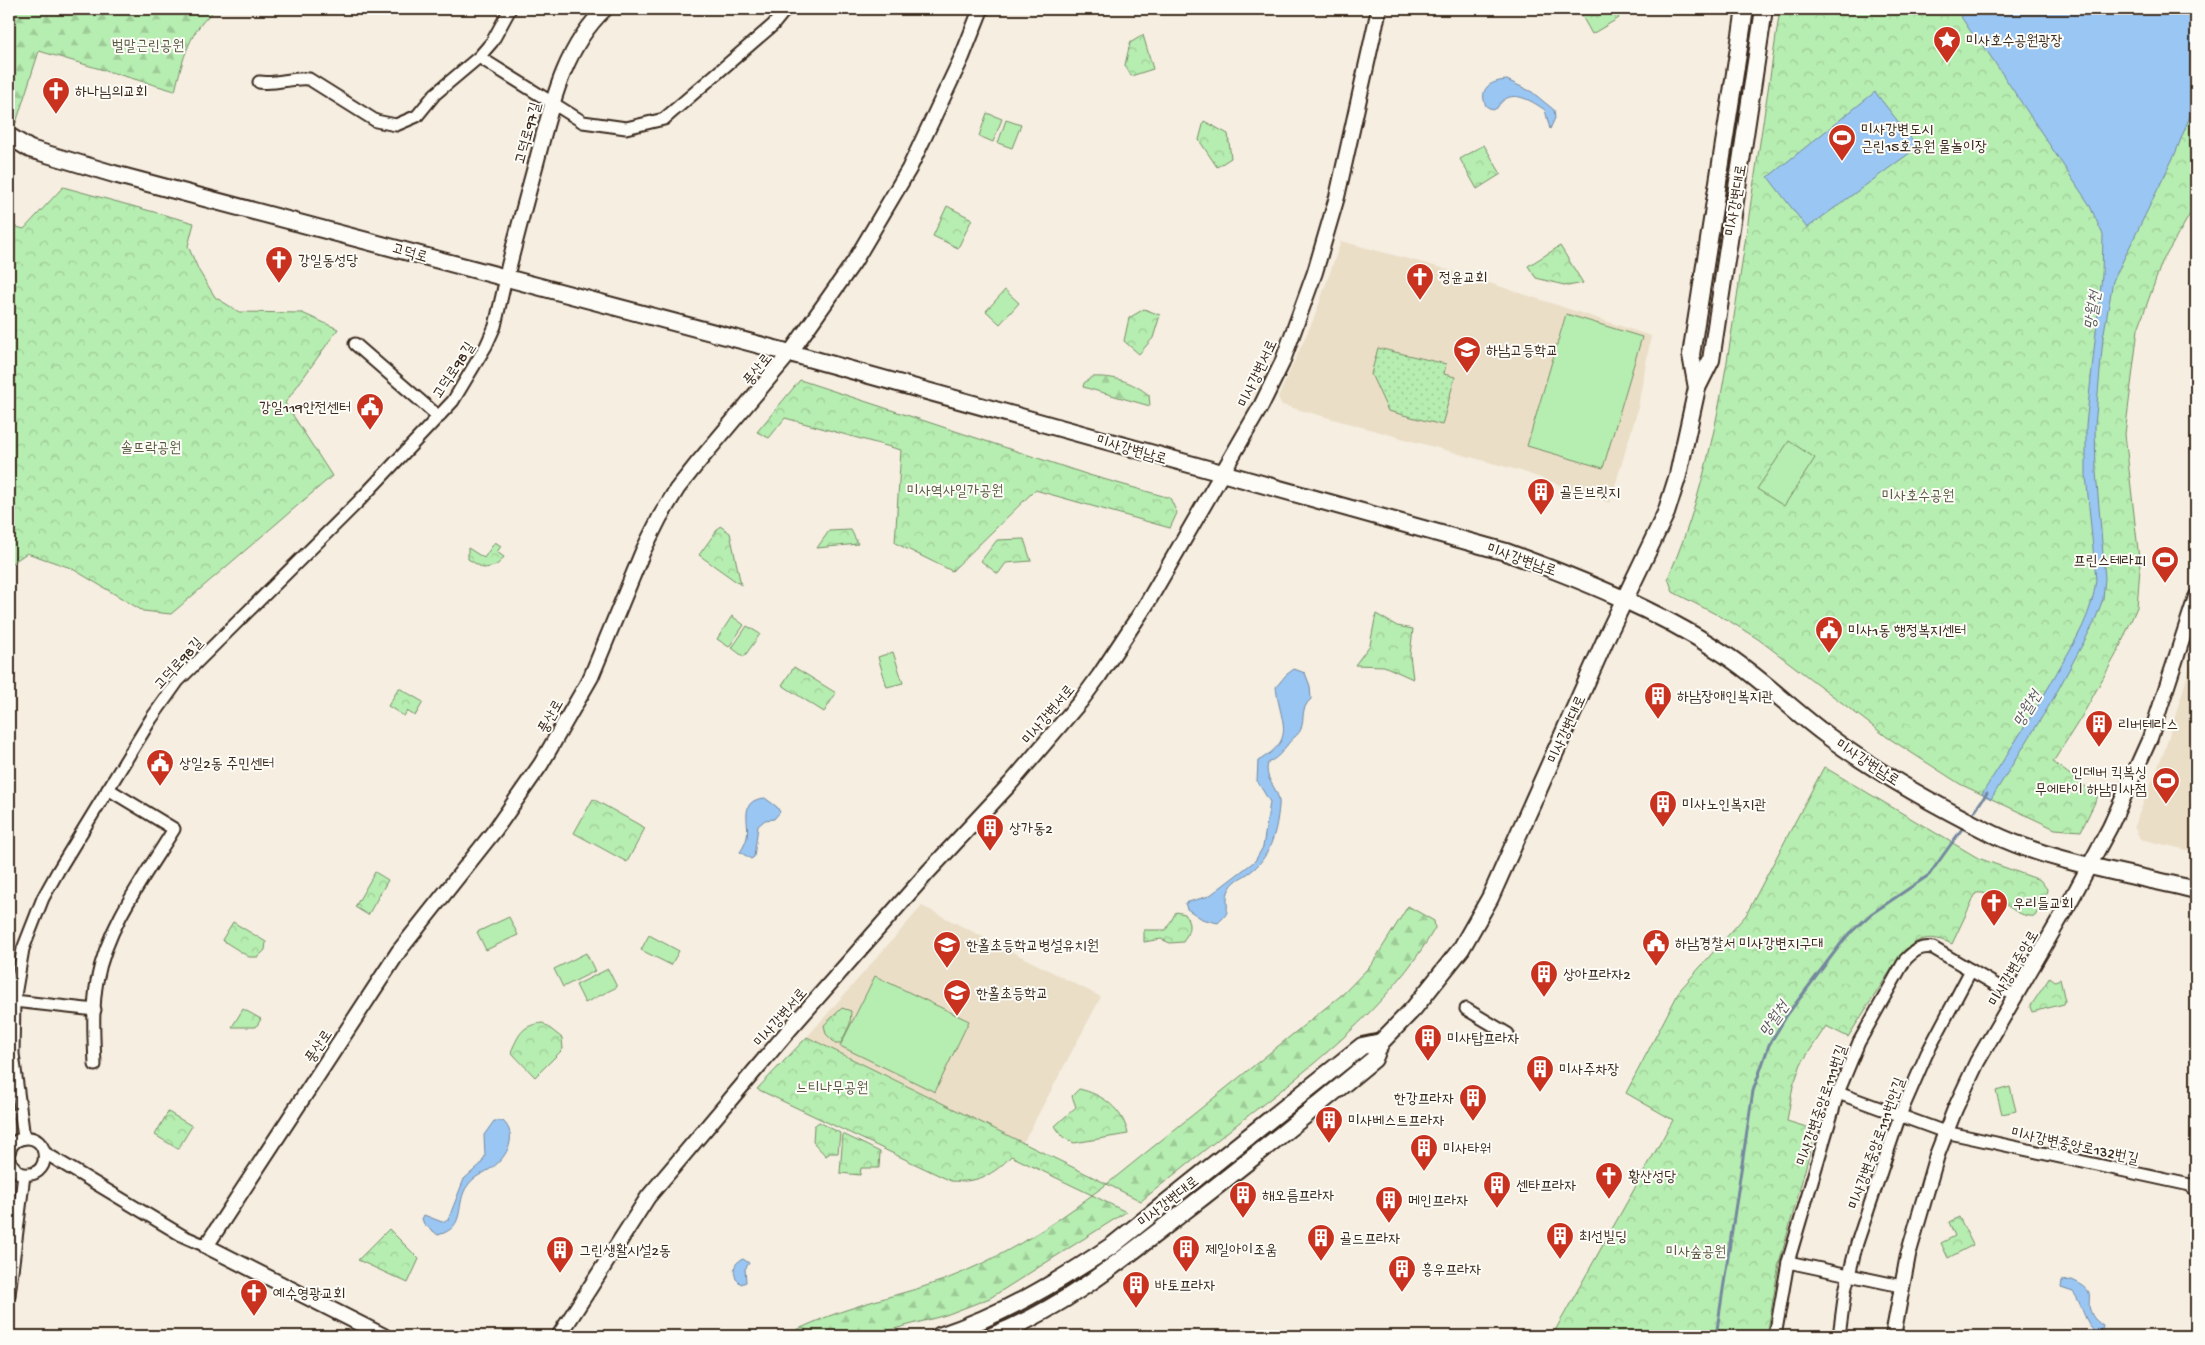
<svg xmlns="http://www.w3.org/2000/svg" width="2205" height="1345" viewBox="0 0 2205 1345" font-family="'Gochi Hand','Poor Story',sans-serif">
<defs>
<pattern id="grass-dots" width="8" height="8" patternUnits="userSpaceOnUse" patternTransform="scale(1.25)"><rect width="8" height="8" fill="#b6edb0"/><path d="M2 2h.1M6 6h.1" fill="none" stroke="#9dcb97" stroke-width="1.8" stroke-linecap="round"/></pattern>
<pattern id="forest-firs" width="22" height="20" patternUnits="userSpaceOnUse" patternTransform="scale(1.25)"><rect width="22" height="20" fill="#b6edb0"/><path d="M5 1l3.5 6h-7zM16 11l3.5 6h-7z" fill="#9dcb97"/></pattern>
<pattern id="park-crowns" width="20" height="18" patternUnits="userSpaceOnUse" patternTransform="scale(1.25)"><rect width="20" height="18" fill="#b6edb0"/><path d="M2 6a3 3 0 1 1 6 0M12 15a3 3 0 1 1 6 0" fill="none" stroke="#9dcb97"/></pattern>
</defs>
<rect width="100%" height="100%" fill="#f5eee1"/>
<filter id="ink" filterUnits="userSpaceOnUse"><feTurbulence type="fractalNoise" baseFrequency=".02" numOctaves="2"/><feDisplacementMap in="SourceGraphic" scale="10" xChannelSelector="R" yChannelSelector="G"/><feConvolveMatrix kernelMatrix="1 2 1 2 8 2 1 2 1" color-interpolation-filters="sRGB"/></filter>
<g filter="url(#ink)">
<g fill="#ebdec7">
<path d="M1341,241L1453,271L1651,336L1637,412L1610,503L1521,471L1282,405L1278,397L1314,318Z"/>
<path d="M2196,648V852L2140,839L2134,826L2165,749Z"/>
<path d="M922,906L1101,997L1023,1143L807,1037Z"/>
</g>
<path fill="url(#grass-dots)" stroke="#788c67" d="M1378,348L1446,364L1444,374L1455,377L1442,425L1388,411L1371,374Z"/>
<g fill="url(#forest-firs)" stroke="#788c67">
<path d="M9,9H217C189,29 183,59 175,91L39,51L16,123L9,120Z"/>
<path d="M1092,377C1114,376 1131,381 1149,395L1150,406L1083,387L1084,383Z"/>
<path d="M1408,906L1434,921L1435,928C1390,1007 1308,1070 1236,1125C1204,1150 1173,1176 1141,1201L1107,1184L1344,993L1372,964Z"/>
<path d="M1092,1195L1126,1212L990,1298L946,1315L868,1336H783C803,1327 822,1318 843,1311C876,1299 911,1292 944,1280C998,1259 1047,1230 1092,1195Z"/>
</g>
<g fill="url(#park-crowns)" stroke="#788c67">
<path d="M1578,9H1614L1619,18L1592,34Z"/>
<path d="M1780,9H2196V204L2162,262L2138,329L2125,434L2140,568L2137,607L2118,651L2082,716L2053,762L2098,796L2081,831L2055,829L1960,784L1887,737L1758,639L1731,622L1673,592L1668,578C1712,477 1726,371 1742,263C1754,178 1768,93 1780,9Z"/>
<path d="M1143,35L1153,69L1131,76L1125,65L1130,43Z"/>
<path d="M1204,121L1228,134L1231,158L1217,167L1199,140Z"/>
<path d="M1484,145L1501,174L1477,189L1460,159Z"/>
<path d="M63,187L194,223L188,246L199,271L215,297L239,312L302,313L338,329L285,403L332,476L171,614L143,611L71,568L27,553L9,565V225L24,229Z"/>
<path d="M947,206L972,219L958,248L933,236Z"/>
<path d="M1560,246L1583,283L1568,286L1536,278L1528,266Z"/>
<path d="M1144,309L1160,315L1153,338L1139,354L1124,341L1129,318Z"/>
<path d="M800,380L1089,475L1170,498L1177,513L1170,528L1035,490L952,571L895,543L901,450L785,418L769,438L757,432Z"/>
<path d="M720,526L730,533L741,585L699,555Z"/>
<path d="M851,530L858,544L817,548L829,531Z"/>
<path d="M1024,539L1031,561L1006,563L998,574L981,561L997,540Z"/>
<path d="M495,542L501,546L497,552L504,557C498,566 493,567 483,568L468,559V548L484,558Z"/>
<path d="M1376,614L1397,626L1413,629L1410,655L1413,679L1384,666L1355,665L1370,645Z"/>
<path d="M794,667L836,693L824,712L782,685Z"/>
<path d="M399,688L423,702L415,716L407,711L404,716L388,706Z"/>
<path d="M1824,767L1978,858L2040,880L2047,889L2046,896L2035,916C2013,919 1998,890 1976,893L1952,944C1931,934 1917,937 1901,954L1848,1037L1826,1026L1801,1064L1793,1086L1787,1121L1816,1130L1779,1264L1767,1336H1552L1673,1120L1626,1093L1680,990L1746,915Z"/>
<path d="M593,799L645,828L627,862L574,833Z"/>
<path d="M375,872L388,880L368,915L355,907Z"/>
<path d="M1176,912L1185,914C1192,925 1189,932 1183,942L1170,943L1161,939L1144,942V930H1166Z"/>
<path d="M233,922L266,942L265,950L258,957H249L222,940Z"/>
<path d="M2050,977L2055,981L2060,979L2065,1001L2064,1004L2032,1012L2030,1007Z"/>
<path d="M842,1008L851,1011L850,1024L841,1043H835L826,1034L824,1025Z"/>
<path d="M243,1009L261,1019L256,1027H232Z"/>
<path d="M543,1023L562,1038L563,1049L535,1077L511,1052C519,1034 522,1025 543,1023Z"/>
<path d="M807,1037L1107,1184L1092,1195L1011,1156C994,1175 977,1183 951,1181L757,1089Z"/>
<path d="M1079,1089C1102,1094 1123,1109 1128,1134L1074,1143L1062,1136L1055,1126L1076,1107L1072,1096Z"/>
<path d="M168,1112L192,1126L178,1149L155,1135Z"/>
<path d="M819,1122L840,1133L838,1153H830L826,1156L813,1142L814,1126Z"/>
<path d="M843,1134L880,1152L879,1168H861L860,1175L840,1173Z"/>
<path d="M1959,1217L1973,1245L1948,1258L1941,1243L1955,1236L1949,1222Z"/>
<path d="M389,1229L419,1259L408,1283L358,1260Z"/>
</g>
<g fill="#b6edb0" stroke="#788c67">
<path d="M987,113L1002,119L993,142L979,136Z"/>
<path d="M1006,120L1021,125L1012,148L998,143Z"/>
<path d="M1005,290L1019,303L1000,324L986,311Z"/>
<path d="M1566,314L1642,337L1603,468L1527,446Z"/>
<path d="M1789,441L1815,458L1784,506L1757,489Z"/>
<path d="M732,616L744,625L729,647L717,639Z"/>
<path d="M747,626L760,634L744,657L732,648Z"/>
<path d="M893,652L903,683L887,687L878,657Z"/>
<path d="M509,917L518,935L486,950L477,932Z"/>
<path d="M649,935L679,951L671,965L641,950Z"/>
<path d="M586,953L595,971L563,987L554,969Z"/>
<path d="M608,969L617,987L585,1003L576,985Z"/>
<path d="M875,976L969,1021L935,1092L840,1046Z"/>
<path d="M2010,1087L2016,1111L2002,1114L1996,1091Z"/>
</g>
<g fill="#9ac6f3" stroke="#74889e">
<path d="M1956,9H2196V101L2175,154L2113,281L2103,338L2095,426L2096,472L2105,578L2103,599L2094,623L2052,701L1991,799L1982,794C2008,752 2036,711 2060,667C2077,638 2092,614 2096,580L2086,475V425L2102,275L2103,235L2089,204L1981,42L1971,32Z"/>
<path d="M1507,80L1532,92L1554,110L1555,118L1550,129L1545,110C1529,99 1509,87 1497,108L1493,110L1486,106C1478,88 1491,81 1507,80Z"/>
<path d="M1875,92L1918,147L1807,228L1768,177Z"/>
<path d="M1294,669L1305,673L1310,686L1311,699C1300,709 1305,717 1301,729C1298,736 1292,738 1288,744C1279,755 1281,755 1268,763C1263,781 1281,789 1279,806C1277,829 1271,854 1254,869C1245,877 1236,878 1230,888C1225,897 1228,902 1227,911C1227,915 1221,920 1218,923L1202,919L1187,909L1185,903L1209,896L1255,861L1263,847L1270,802L1257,781L1258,761C1298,738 1280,724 1276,687L1286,675Z"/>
<path d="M765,798L777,807L780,812L774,819L765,820L758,826L754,857L751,859L740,852C743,848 746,842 747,837C750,822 738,800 765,798Z"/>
<path d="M494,1121H503C518,1135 508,1156 493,1167C485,1173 474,1176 468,1185C454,1203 468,1227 438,1235L424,1224L422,1219L424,1215L442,1222L448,1220L464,1179L481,1164L485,1156L484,1135Z"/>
<path d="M743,1259L749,1263L745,1269L746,1282L741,1284L736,1279C733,1270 733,1263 743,1259Z"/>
<path d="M2072,1280C2101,1293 2083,1297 2092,1315C2094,1319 2099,1323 2103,1326L2100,1336H2091L2093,1329C2083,1319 2082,1303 2073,1292L2061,1288L2062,1281Z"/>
</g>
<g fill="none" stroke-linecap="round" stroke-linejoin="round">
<g stroke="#74889e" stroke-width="3">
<path d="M1971,816L1987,793"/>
<path d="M1716,1336L1753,1091L1769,1045L1787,1015L1846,937L1871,914L1929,875L1964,826"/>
</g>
<defs>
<g id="minor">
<path d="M479,57L583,122L626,128L664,119L773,25L786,9"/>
<path d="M259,82C277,85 291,77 309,79L376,121L396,125L417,116L435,94L479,57L492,42L510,9"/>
<path d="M355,344L439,417"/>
<path d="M14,1001L95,1010"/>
<path d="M1466,1009L1508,1034"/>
<path d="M95,1065C94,1038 92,1009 97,981C107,926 145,876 174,829L108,789"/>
<path d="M1838,1093L1945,1132L2190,1185L2196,1191"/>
<path d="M24,1138L13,1054L14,1001L23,949L43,898L58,871L151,719L178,681L359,501L453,401L486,346L495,326L506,278"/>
<path d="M9,1153C10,1147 14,1141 21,1139C51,1130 54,1183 19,1173L9,1161"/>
<path d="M45,1153L183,1236L206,1246"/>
<path d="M1788,1262L1901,1286"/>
<path d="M9,1295L24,1175"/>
<path d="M1775,1336L1788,1262L1838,1093L1859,1042L1905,960C1914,951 1920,946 1933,948L2015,996"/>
<path d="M1839,1336L1845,1291L1857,1243L1900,1115L1927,1053L1971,970"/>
</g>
<g id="tertiary">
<path d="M506,278C515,240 525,204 535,167C550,112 562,49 605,9"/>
<path d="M384,1336L206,1246L399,951L495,830L541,764L591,677L643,551L660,517L677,489L696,465L790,353L854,262L909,169L962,57L981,9"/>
<path d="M559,1336L648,1197L789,1030L928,872L1010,784L1080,702L1099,676L1146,605L1261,406L1282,363L1315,272L1337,197L1379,9"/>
<path d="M1893,1336L1908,1255L1937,1155L1955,1109L1977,1062L2072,898L2110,827L2150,738L2196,597"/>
</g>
<g id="secondary">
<path d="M9,136L30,149L114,174L790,353L1506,552C1580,579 1655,609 1721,652C1759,676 1790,708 1825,734C1877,773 1935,805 1993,834C2053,863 2132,874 2196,890"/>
<path d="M1697,388L1691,355L1745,9"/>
<path d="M939,1336C1003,1315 1058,1282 1113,1245L1362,1046L1381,1042"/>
<path d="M992,1336C1063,1308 1122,1260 1182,1213C1247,1163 1311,1111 1374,1059L1381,1042L1414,1008L1461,949L1490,898L1607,636L1666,513L1678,475L1697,388L1711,360L1764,9"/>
</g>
</defs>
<use href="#minor" stroke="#3b2a1e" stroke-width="15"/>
<use href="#tertiary" stroke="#3b2a1e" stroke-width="18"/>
<use href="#secondary" stroke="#3b2a1e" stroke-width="20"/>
<use href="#minor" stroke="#fdfcf7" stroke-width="11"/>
<use href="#tertiary" stroke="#fdfcf7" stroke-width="14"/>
<use href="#secondary" stroke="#fdfcf7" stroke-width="16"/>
</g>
</g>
<defs>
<symbol id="sight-pin" viewBox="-11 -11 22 30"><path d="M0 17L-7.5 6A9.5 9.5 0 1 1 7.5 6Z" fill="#c8321e" stroke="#fdfcf7"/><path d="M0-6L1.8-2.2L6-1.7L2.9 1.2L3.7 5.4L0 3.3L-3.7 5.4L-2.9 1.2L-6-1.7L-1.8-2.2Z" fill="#fff"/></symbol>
<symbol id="church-pin" viewBox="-11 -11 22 30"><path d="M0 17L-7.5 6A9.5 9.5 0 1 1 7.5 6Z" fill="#c8321e" stroke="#fdfcf7"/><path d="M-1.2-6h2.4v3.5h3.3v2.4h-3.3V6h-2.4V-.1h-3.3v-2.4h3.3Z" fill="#fff"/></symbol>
<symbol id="stadium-pin" viewBox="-11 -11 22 30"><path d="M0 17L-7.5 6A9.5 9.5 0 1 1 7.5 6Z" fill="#c8321e" stroke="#fdfcf7"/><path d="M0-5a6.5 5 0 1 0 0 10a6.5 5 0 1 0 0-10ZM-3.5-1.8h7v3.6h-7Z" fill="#fff"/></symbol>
<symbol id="school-pin" viewBox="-11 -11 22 30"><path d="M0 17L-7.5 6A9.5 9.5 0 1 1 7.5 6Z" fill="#c8321e" stroke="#fdfcf7"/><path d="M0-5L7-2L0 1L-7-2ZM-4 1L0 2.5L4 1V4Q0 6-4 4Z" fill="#fff"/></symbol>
<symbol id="civic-pin" viewBox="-11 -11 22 30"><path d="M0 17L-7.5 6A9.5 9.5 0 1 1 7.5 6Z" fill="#c8321e" stroke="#fdfcf7"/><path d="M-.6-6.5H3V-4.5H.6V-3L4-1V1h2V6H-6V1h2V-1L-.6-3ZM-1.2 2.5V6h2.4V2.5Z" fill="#fff"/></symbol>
<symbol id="building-pin" viewBox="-11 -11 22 30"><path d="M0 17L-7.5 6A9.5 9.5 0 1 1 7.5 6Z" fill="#c8321e" stroke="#fdfcf7"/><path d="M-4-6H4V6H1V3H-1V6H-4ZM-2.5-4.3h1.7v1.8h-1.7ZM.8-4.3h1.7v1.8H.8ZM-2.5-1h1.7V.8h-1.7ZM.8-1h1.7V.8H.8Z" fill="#fff"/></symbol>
</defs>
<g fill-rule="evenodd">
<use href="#sight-pin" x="1931" y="24" width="32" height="43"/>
<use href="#church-pin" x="40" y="75" width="32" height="43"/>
<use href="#stadium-pin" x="1826" y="122" width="32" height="43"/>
<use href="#church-pin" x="263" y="244" width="32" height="43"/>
<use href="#church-pin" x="1404" y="261" width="32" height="43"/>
<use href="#school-pin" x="1451" y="334" width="32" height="43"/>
<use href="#civic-pin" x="354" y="391" width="32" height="43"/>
<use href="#building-pin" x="1525" y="476" width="32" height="43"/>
<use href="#stadium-pin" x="2149" y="544" width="32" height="43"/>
<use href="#civic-pin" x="1813" y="614" width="32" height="43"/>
<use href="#building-pin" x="1642" y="680" width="32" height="43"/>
<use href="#building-pin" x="2083" y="708" width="32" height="43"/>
<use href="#civic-pin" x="144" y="747" width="32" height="43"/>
<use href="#stadium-pin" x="2150" y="765" width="32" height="43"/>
<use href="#building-pin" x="1647" y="788" width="32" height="43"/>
<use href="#building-pin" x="974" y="812" width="32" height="43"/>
<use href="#church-pin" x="1978" y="887" width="32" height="43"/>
<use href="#civic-pin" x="1640" y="927" width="32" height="43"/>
<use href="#school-pin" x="931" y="929" width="32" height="43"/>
<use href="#building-pin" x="1528" y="958" width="32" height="43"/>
<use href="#school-pin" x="941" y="977" width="32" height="43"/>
<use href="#building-pin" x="1412" y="1022" width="32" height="43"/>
<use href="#building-pin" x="1524" y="1053" width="32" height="43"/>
<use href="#building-pin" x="1457" y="1082" width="32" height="43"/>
<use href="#building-pin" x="1313" y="1104" width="32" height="43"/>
<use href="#building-pin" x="1408" y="1132" width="32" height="43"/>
<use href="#church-pin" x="1593" y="1160" width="32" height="43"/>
<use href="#building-pin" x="1481" y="1169" width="32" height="43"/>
<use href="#building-pin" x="1227" y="1179" width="32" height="43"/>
<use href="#building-pin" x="1373" y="1184" width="32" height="43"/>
<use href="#building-pin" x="1544" y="1220" width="32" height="43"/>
<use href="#building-pin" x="1305" y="1222" width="32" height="43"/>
<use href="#building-pin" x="1170" y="1233" width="32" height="43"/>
<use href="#building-pin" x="544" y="1234" width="32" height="43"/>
<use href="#building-pin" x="1386" y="1253" width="32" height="43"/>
<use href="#building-pin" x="1120" y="1269" width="32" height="43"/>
<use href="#church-pin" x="238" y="1277" width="32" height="43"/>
</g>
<g text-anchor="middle" stroke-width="4" stroke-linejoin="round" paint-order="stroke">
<g font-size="15" fill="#3b2a1e" stroke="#fdfcf7" text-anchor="start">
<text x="1966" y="45">미사호수공원광장</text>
<text x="75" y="96">하나님의교회</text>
<text x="1861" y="134">미사강변도시<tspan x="1861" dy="17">근린15호공원 물놀이장</tspan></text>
<text x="298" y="265">강일동성당</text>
<text x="1439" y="282">정윤교회</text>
<text x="1486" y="355">하남고등학교</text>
<text x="351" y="412" text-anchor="end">강일119안전센터</text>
<text x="1560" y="497">골든브릿지</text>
<text x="2146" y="565" text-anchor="end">프린스테라피</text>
<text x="1848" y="635">미사1동 행정복지센터</text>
<text x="1677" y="701">하남장애인복지관</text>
<text x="2118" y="729">리버테라스</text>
<text x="179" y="768">상일2동 주민센터</text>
<text x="2147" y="777" text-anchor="end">인데버 킥복싱<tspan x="2147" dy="17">무에타이 하남미사점</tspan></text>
<text x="1682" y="809">미사노인복지관</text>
<text x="1009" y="833">상가동2</text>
<text x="2013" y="908">우리들교회</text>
<text x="1675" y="948">하남경찰서 미사강변지구대</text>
<text x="966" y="950">한홀초등학교병설유치원</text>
<text x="1563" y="979">상아프라자2</text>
<text x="976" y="998">한홀초등학교</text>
<text x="1447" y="1043">미사탑프라자</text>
<text x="1559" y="1074">미사주차장</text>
<text x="1454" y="1103" text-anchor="end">한강프라자</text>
<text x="1348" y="1125">미사베스트프라자</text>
<text x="1443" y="1153">미사타워</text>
<text x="1628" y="1181">황산성당</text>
<text x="1516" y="1190">센타프라자</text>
<text x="1262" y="1200">해오름프라자</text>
<text x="1408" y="1205">메인프라자</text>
<text x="1579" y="1241">최선빌딩</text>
<text x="1340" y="1243">골드프라자</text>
<text x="1205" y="1254">제일아이조움</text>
<text x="579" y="1255">그린생활시설2동</text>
<text x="1421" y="1274">흥우프라자</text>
<text x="1155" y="1290">바토프라자</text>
<text x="273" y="1298">예수영광교회</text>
</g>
<g font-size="15" fill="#5a5b42" stroke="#fdfcf7">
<text x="148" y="50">벌말근린공원</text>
<text x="151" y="452">솔뜨락공원</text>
<text x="955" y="495">미사역사일가공원</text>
<text x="1918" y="500">미사호수공원</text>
<text x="832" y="1092">느티나무공원</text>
<text x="1696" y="1256">미사숲공원</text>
</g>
<g font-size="15" fill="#3b2a1e" stroke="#fdfcf7">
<text transform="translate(527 133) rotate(-75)" y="5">고덕로97길</text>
<text transform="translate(1735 200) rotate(-81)" y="5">미사강변대로</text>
<text transform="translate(410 252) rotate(16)" y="5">고덕로</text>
<text transform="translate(757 369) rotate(-51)" y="5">풍산로</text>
<text transform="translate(453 370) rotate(-57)" y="5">고덕로98길</text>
<text transform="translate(1257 373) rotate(-65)" y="5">미사강변서로</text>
<text transform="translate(1132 449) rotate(16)" y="5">미사강변남로</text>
<text transform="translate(1522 559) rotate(19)" y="5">미사강변남로</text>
<text transform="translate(178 663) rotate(-48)" y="5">고덕로98길</text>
<text transform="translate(1048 714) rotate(-50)" y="5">미사강변서로</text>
<text transform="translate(550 716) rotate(-61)" y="5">풍산로</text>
<text transform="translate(1566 729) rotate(-66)" y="5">미사강변대로</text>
<text transform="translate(1868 762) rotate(33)" y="5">미사강변남로</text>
<text transform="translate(2013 968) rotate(-60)" y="5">미사강변중앙로</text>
<text transform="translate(780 1017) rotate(-49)" y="5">미사강변서로</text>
<text transform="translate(318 1046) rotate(-56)" y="5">풍산로</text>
<text transform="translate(1821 1105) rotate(-71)" y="5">미사강변중앙로111번길</text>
<text transform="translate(1876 1143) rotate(-70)" y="5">미사강변중앙로111번안길</text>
<text transform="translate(2075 1145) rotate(12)" y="5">미사강변중앙로132번길</text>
<text transform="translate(1168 1201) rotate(-38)" y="5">미사강변대로</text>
</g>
<g font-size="16" font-style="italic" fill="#58595e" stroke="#fdfcf7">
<text transform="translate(2091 310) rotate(-81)" y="6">망월천</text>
<text transform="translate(2026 708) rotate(-59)" y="6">망월천</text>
<text transform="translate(1773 1018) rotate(-55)" y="6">망월천</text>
</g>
</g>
<rect width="2205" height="1345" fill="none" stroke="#fdfcf7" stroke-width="30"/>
<rect x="15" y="15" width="2175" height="1315" fill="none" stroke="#3b2a1e" stroke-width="2" filter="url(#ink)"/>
</svg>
